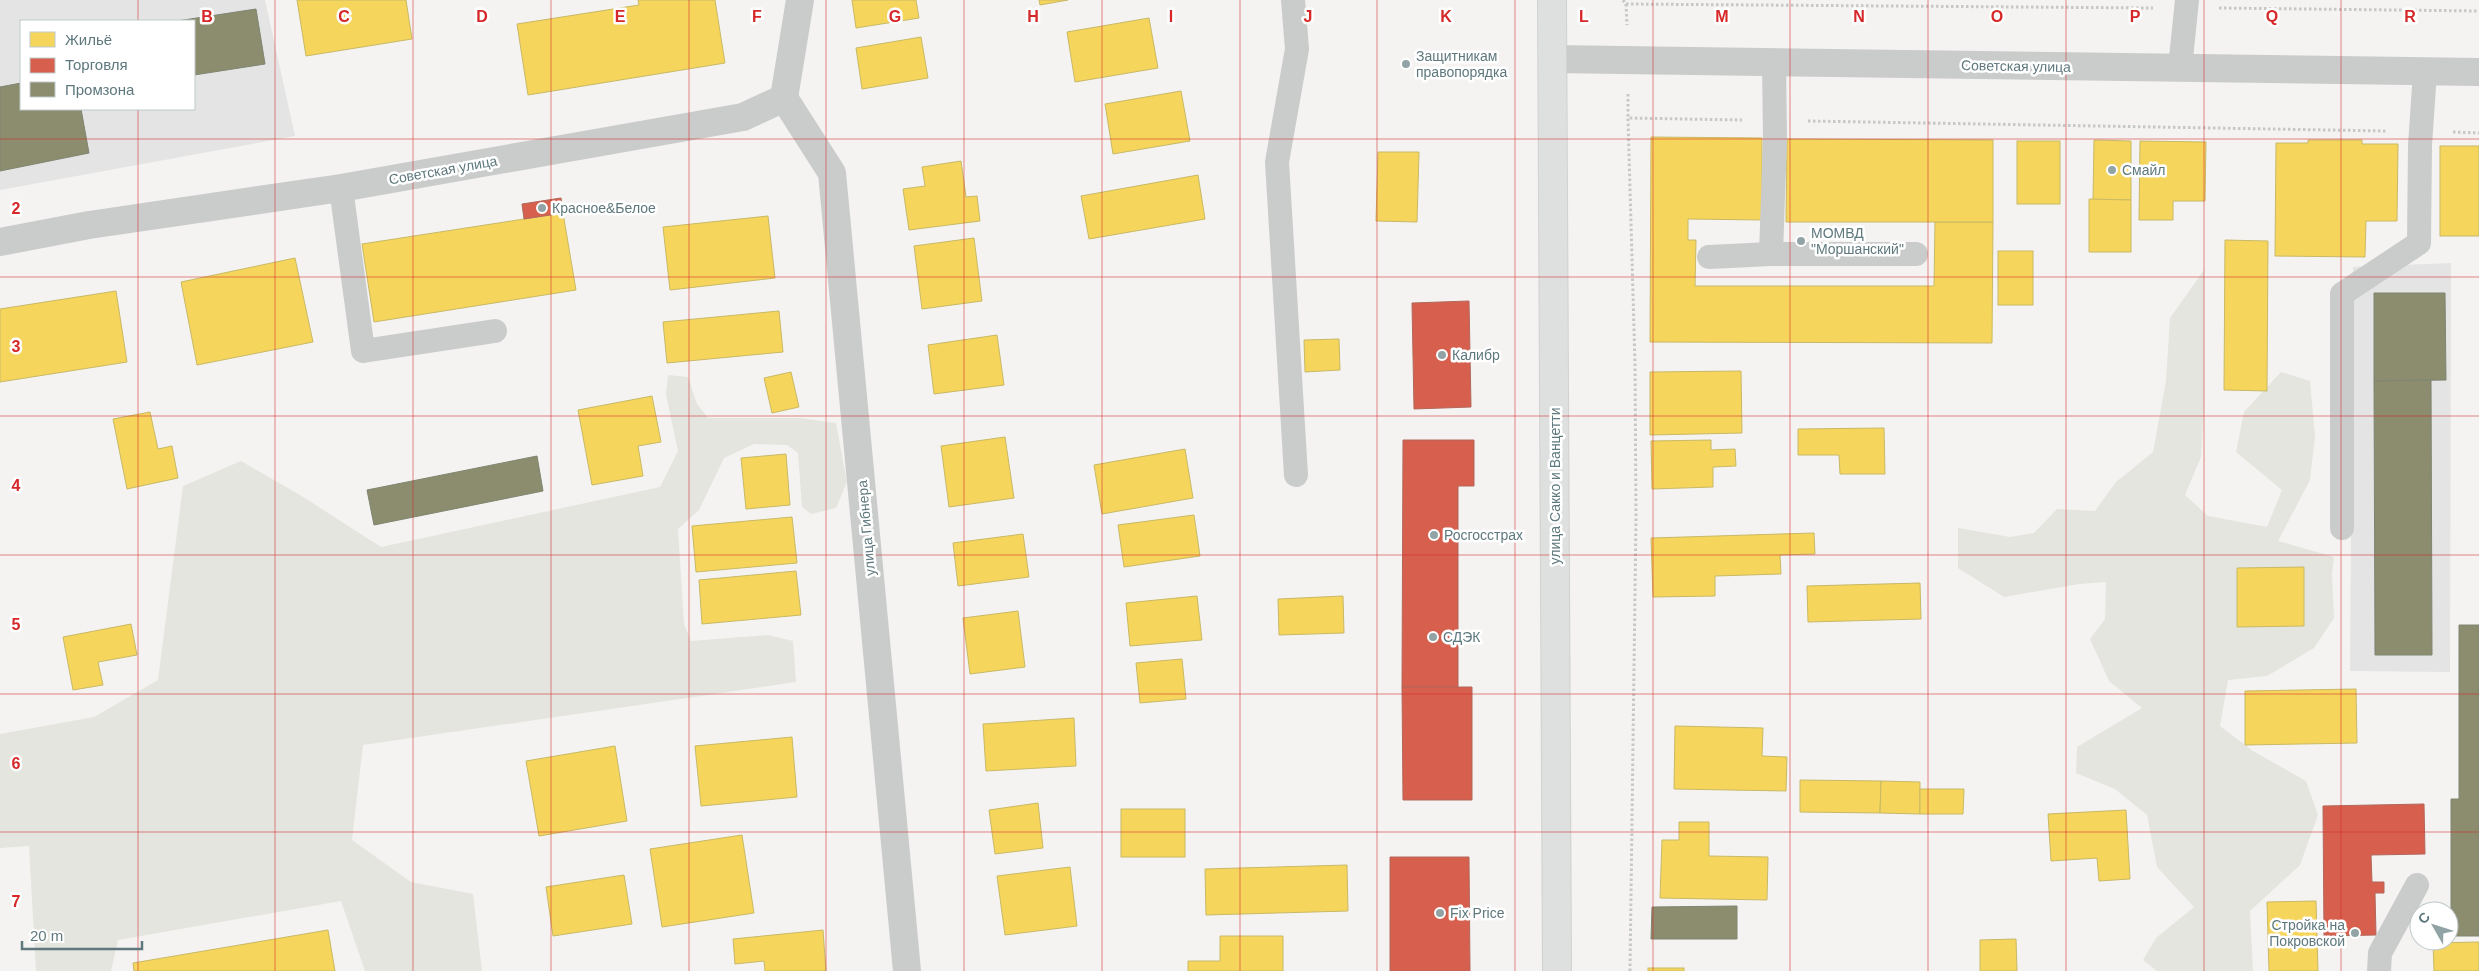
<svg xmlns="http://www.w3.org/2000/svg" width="2479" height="971" viewBox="0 0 2479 971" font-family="Arial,sans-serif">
<rect width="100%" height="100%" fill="#f4f3f1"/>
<g fill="#e3e4e3" fill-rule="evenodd">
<path d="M0,0H265L295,136L0,190ZM21,21H194V109H21Z"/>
<path d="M2451,263L2450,672L2350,671L2353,267Z"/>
</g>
<g fill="#e4e5de">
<path d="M2204,270V403L2201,457L2185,495L2208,516L2267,527L2282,490L2236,452L2244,412L2281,372L2310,381L2315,436L2310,480L2278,541L2334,557L2332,574L2334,618L2314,648L2267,676L2228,680L2220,726L2253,751L2306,781L2318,815L2300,865L2250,911L2253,971H2157L2143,960L2156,938L2194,907L2157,867L2147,815L2115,789L2076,773L2077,747L2142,708L2109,681L2090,639L2105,619L2106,582L2079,584L2004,597L1958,568V528L2010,537L2034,533L2057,509L2095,511L2116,482L2153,452L2166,381L2170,318Z"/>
<path d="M668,375L688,377L697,404L708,418H800L836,423L847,482L836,508L811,514L802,507L798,453L787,445L754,444L724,458L699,510L678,529L684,624L691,641L768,635L793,641L796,682L363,745L352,840L411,882L473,894L482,971H365L341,901L118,940L111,971H36L29,846L0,848V734L94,717L158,680L183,486L241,461L300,495L381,547L660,487L678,451L666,395Z"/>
</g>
<g fill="#f6d55c" stroke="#c8b966">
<path d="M297,0H406L412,39L306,56Z"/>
<path d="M638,0H715L725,63L528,95L517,24L639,5Z"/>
<path d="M852,0H916L919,18L856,28Z"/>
<path d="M1039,0H1068L1040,5Z"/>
<path d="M1149,18L1158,68L1075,82L1067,32Z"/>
<path d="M921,37L928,78L862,89L856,48Z"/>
<path d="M1181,91L1190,141L1113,154L1105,104Z"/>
<path d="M1651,137L1762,138V220L1688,219V240H1696L1695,286H1934L1935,222H1993L1992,343L1650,342Z"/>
<path d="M1787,139L1993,140V222H1786Z"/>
<path d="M2094,140L2131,141V200H2093Z"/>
<path d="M2308,140H2362V144H2398L2397,221H2366L2365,257L2275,256L2276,143H2308Z"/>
<rect x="2017" y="141" width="43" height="63"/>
<path d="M2140,141L2206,142L2205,201H2173V220H2139Z"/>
<rect x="2440" y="146" width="39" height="90"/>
<path d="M1378,152H1419L1417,222L1376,221Z"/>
<path d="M961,161L966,197L977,196L980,221L909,230L903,189L925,186L922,167Z"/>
<path d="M1198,175L1205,219L1089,239L1081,196Z"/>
<path d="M2089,199L2131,200V252H2089Z"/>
<path d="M563,213L576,290L374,322L362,244Z"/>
<path d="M768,216L775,278L670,290L663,227Z"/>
<path d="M974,238L982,301L922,309L914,246Z"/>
<path d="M2225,240L2268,241L2267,391L2224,390Z"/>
<rect x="1998" y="251" width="35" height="54"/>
<path d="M295,258L313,342L197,365L181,282Z"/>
<path d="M116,291L127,362L0,382V309Z"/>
<path d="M779,311L783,352L667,363L663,322Z"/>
<path d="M997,335L1004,385L934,394L928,345Z"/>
<path d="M1339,339L1340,370L1305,372L1304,340Z"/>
<path d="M1741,371L1742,433L1650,435V372Z"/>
<path d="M791,372L799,407L772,413L764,378Z"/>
<path d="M652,396L661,442L638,446L643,476L592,485L578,410Z"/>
<path d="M150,412L158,449L172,446L178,478L127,489L113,419Z"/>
<path d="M1884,428L1885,474H1840L1839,455H1798V429Z"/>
<path d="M1005,437L1014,498L949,507L941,446Z"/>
<path d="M1711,440V450L1735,449L1736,466L1713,467V487L1652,489L1651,441Z"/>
<path d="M1185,449L1193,498L1102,514L1094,465Z"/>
<path d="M786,454L790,505L746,509L741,458Z"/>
<path d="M1194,515L1200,556L1124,567L1118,525Z"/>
<path d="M792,517L797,563L696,572L692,526Z"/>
<path d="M1814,533L1815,554L1780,555L1781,574L1715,576V596L1653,597L1651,538Z"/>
<path d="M1023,534L1029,577L958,586L953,543Z"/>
<path d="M2304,567V626L2237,627V568Z"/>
<path d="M796,571L801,615L702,624L699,580Z"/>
<path d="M1920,583L1921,619L1808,622L1807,586Z"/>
<path d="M1197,596L1202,640L1130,646L1126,603Z"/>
<path d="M1343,596L1344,633L1279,635L1278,599Z"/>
<path d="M1018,611L1025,667L970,674L963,618Z"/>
<path d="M131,624L137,655L98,662L103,685L73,690L63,637Z"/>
<path d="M1182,659L1186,699L1140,703L1136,663Z"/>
<path d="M2356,689L2357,743L2245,745V691Z"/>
<path d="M1074,718L1076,766L986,771L983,724Z"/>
<path d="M1675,726L1763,728L1762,756L1787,757L1786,791L1674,789Z"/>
<path d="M792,737L797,797L701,806L695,746Z"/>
<path d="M615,746L627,821L539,836L526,761Z"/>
<path d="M1800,780L1881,781L1880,813L1800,812Z"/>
<path d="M1881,781L1920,782V814L1880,813Z"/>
<path d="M1920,789H1964L1963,814H1920Z"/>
<path d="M1038,803L1043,848L995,854L989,810Z"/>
<rect x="1121" y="809" width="64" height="48"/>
<path d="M2126,810L2130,879L2099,881L2097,858L2051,861L2048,814Z"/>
<path d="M1679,822H1709V856L1768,857L1767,900L1660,898L1662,840H1679Z"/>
<path d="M742,835L754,913L662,927L650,849Z"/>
<path d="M1347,865L1348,911L1206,915L1205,869Z"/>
<path d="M1070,867L1077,926L1005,935L997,876Z"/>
<path d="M624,875L632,924L553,936L546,887Z"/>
<path d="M2316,901L2318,971H2269L2267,902Z"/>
<path d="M328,930L335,971H134L133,963Z"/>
<path d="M823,930L826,971H765L764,961L735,964L733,939Z"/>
<path d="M1220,936H1283V971H1188V961H1220Z"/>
<path d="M2016,939L2017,971H1980V940Z"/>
<path d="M2479,942V971H2434L2433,943Z"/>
<rect x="1648" y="968" width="36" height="3"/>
</g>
<g fill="#d6604d" stroke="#b2675b">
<path d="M561,198L563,213L524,219L522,204Z"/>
<path d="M1469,301L1471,407L1414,409L1412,303Z"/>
<path d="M1403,440H1474V486H1458V687H1402Z"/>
<path d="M1402,687H1472V800H1403Z"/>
<path d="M2424,804L2425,854L2371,855L2372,882H2384V893H2375L2376,935L2324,936L2323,806Z"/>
<path d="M1390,857H1469L1470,971H1390Z"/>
</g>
<g fill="#8c8c6e" stroke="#7e8672">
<path d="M256,9L265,64L194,75V21H177Z"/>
<path d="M21,83V109H81L89,153L0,171V87Z"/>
<path d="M2374,293H2445L2446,380L2374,381Z"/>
<path d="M2431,380L2432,655H2375L2374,381Z"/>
<path d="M537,456L543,491L374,525L367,490Z"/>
<path d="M2459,625H2479V936H2451V799H2459Z"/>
<path d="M1737,906V939H1651L1652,907Z"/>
</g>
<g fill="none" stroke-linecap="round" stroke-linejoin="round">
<defs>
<path id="primary" d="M1552,0L1557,971"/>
</defs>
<use href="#primary" stroke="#d0d1d1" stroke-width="30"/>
<g stroke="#c6c8c7" stroke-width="3" stroke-dasharray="2.5 2.5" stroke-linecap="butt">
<path d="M1623,0L1626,4L2153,8"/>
<path d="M1626,4L1627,25"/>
<path d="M2219,8L2479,11"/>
<path d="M1628,94V118"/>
<path d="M1808,121L2387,131"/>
<path d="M2453,132L2479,133"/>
<path d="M1630,971L1636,517L1635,364L1628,118L1742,120"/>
</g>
<g stroke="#cacbcb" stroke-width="24">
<path d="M1293,0L1297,49L1277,162L1296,475"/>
<path d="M1774,62L1775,139L1771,254H1916"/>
<path d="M2180,68L2187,0"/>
<path d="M341,188L363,351L495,331"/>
<path d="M1709,257L1771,254"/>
<path d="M2342,528V294L2419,243L2420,145L2425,72"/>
<path d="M2379,971L2380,953L2417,885"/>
</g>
<g stroke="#cacbcb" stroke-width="28">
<path d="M1552,59L2479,72"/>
<path d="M784,98L832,173L907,971"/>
<path d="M0,242L89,225L341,188L743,117L784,98L800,0"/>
</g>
<use href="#primary" stroke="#dedfdf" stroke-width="28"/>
</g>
<path fill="none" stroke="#d62828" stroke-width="1" stroke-opacity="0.55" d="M138,0V21M275,0V971M413,0V971M551,0V971M689,0V971M826,0V971M964,0V971M1102,0V971M1240,0V971M1377,0V971M1515,0V971M1653,0V971M1790,0V971M1928,0V971M2066,0V971M2204,0V971M2341,0V971M138,109V971M0,139H2479M0,277H2479M0,416H2479M0,555H2479M0,694H2479M0,832H2479"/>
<g fill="#92a3a6" stroke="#fff" stroke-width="2">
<circle cx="1406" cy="64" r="5"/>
<circle cx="2112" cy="170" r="5"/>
<circle cx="542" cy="208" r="5"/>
<circle cx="1801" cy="241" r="5"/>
<circle cx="1442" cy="355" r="5"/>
<circle cx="1434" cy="535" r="5"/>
<circle cx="1433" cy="637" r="5"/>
<circle cx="1440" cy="913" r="5"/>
<circle cx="2355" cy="933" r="5"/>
</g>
<g text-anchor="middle" stroke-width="5" stroke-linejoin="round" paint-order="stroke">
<g font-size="14" fill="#5e787d" stroke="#fff" text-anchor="start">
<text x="1416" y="61">Защитникам<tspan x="1416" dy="16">правопорядка</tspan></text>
<text x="2122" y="175">Смайл</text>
<text x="552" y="213">Красное&amp;Белое</text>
<text x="1811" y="238">МОМВД<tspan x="1811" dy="16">"Моршанский"</tspan></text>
<text x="1452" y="360">Калибр</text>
<text x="1444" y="540">Росгосстрах</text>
<text x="1443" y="642">СДЭК</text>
<text x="1450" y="918">Fix Price</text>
<text x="2345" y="930" text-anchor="end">Стройка на<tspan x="2345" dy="16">Покровской</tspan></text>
</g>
<g font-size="14" fill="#5e787d" stroke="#fff">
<text transform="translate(2016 66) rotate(1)" y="5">Советская улица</text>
<text transform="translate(443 170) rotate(-10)" y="5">Советская улица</text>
<text transform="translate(1555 486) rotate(-90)" y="5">улица Сакко и Ванцетти</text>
<text transform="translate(866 528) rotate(-95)" y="5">улица Гибнера</text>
</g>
</g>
<g font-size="16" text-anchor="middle" font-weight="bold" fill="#d62828" stroke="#fff" stroke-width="5" stroke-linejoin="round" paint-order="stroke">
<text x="207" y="22">B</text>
<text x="344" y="22">C</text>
<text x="482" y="22">D</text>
<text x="620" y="22">E</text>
<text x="757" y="22">F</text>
<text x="895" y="22">G</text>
<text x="1033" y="22">H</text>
<text x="1171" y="22">I</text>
<text x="1308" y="22">J</text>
<text x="1446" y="22">K</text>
<text x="1584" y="22">L</text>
<text x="1722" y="22">M</text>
<text x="1859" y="22">N</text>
<text x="1997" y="22">O</text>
<text x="2135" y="22">P</text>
<text x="2272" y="22">Q</text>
<text x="2410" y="22">R</text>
<text x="16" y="214">2</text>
<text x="16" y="352">3</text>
<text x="16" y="491">4</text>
<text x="16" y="630">5</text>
<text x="16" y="769">6</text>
<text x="16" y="907">7</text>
</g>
<rect x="20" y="20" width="175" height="90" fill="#ffffff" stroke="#bfc9cb"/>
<rect x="30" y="32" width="25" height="15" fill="#f6d55c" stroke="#bfc9cb"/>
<text x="65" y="45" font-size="15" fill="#5e787d">Жильё</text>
<rect x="30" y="58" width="25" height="15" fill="#d6604d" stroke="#bfc9cb"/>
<text x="65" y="70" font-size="15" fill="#5e787d">Торговля</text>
<rect x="30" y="82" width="25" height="15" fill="#8c8c6e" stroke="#bfc9cb"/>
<text x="65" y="95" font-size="15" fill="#5e787d">Промзона</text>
<g transform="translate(2434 926) rotate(309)"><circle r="24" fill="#ffffff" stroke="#bfc9cb"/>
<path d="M0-4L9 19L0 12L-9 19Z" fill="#92a3a6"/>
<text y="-8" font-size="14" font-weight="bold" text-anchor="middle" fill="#5e787d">С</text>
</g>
<path d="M22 941v8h120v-8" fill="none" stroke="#5e787d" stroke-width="2.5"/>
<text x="30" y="941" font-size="15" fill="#5e787d" stroke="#ffffff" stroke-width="4" paint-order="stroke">20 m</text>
</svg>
